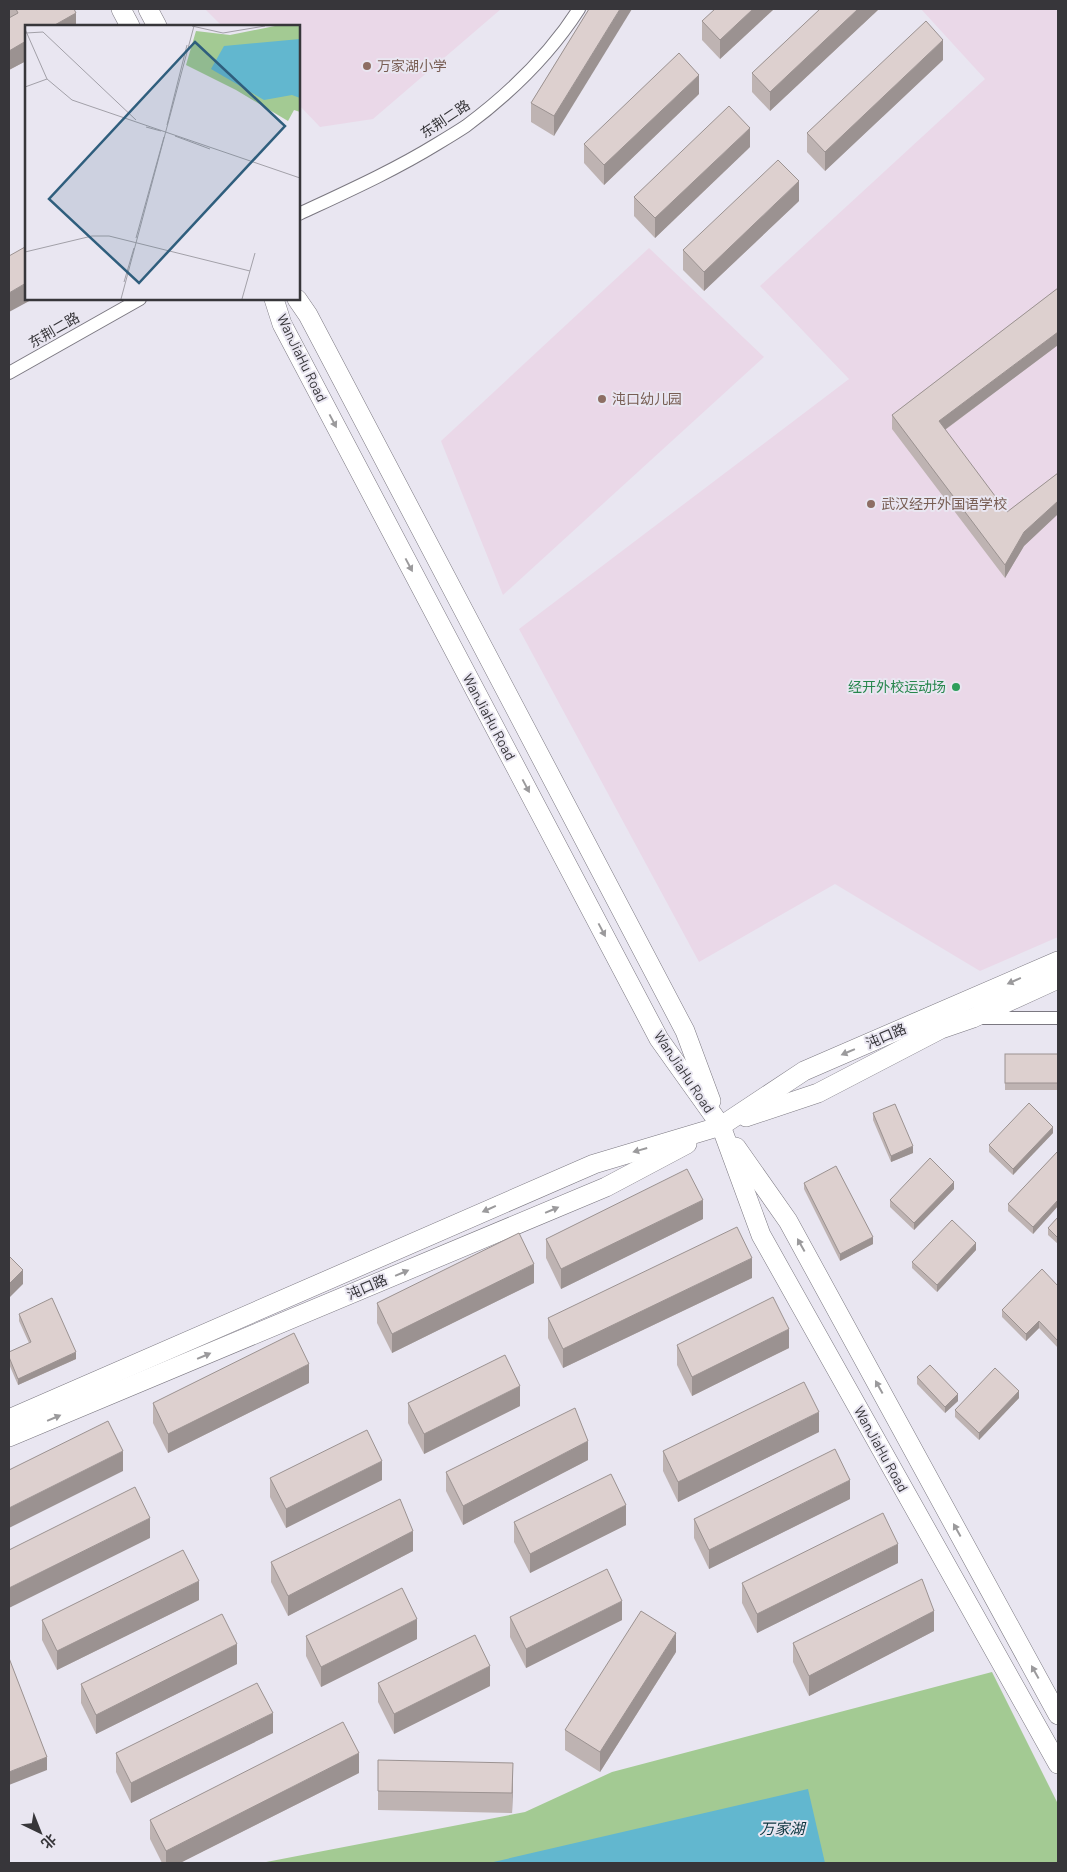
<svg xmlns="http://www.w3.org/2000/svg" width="1067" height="1872" viewBox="0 0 1067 1872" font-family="Barlow,'Noto Sans SC',sans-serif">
<rect width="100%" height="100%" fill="#e9e6f1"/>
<g fill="#ead8e8">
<path d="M205,9H501L373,119L320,127L299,105V26H222Z"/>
<path d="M921,9H1058V937L980,971L835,884L699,962L519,629L849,379L760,286L985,79Z"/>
<path d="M649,248L764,357L503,595L441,441Z"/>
</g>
<path fill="#a3ca93" d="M992,1672L1058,1804V1863H261L525,1812L612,1772Z"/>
<path fill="#62b7cf" d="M808,1789L825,1863H489Z"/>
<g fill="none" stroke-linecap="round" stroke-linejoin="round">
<defs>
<g id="street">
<path d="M299,214C346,192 393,171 437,144C447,138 457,132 466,126C509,94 550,54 579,9"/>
<path d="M9,373L140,299"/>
<path d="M981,1018H1058"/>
</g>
<g id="secondary">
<path d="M121,9L130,26"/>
<path d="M148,9L157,26"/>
<path d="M274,299L282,324L659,1039L721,1126L761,1235L1058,1764"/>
<path d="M297,299L308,315L685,1031L711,1101"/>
<path d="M746,1117L818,1093L941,1029L973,1018L1058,979"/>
<path d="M736,1147L788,1221L1058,1715"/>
<path d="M9,1419L594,1164L721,1126L804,1071L1058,961"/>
<path d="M9,1437L606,1187L687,1144"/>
</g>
</defs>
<use href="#street" stroke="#7b7881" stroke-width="14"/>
<use href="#secondary" stroke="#7b7881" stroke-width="20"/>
<use href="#street" stroke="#fff" stroke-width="12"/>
<use href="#secondary" stroke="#fff" stroke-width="19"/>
</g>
<g fill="#beb3b2">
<path d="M9,9H74L76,26H26V61L9,70V18L10,17Z"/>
<path d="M589,9L554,136L531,122V103Z"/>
<path d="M774,9L720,59L702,40V21Z"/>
<path d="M820,9H879L770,111L752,92V73Z"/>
<path d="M943,60L825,171L807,152V133Z"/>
<path d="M699,94L604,185L584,163V144Z"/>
<path d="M750,147L655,238L634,216V197Z"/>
<path d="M799,201L704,291L683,270V250Z"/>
<path d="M1058,288V345L945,430L1007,512L1058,473V514L1024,546L1005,578L892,429V415Z"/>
<rect x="1005" y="1054" width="53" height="36"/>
<path d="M873,1113L913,1153L891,1162L873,1120Z"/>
<path d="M1053,1133L1013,1175L989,1152V1145Z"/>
<path d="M1058,1151V1206L1033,1234L1008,1211V1204Z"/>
<path d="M804,1183L873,1244L840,1261L804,1189Z"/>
<path d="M954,1189L914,1230L890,1207V1200Z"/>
<path d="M1058,1217V1244L1048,1235V1228Z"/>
<path d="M703,1219L561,1289L546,1258V1239Z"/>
<path d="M976,1250L937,1292L912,1268V1262Z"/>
<path d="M752,1278L563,1368L548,1338V1318Z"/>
<path d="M534,1283L392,1353L377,1323V1303Z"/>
<path d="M1058,1286V1348L1039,1328L1026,1341L1002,1317V1310Z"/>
<path d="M19,1314L76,1359L18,1385L9,1364V1352L29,1343L19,1321Z"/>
<path d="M677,1345L789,1348L692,1396L677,1365Z"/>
<path d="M917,1377L958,1401L945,1413L917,1384Z"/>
<path d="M309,1383L168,1453L153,1423V1403Z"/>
<path d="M1019,1398L979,1440L955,1417V1410Z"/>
<path d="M408,1403L520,1406L424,1454L408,1423Z"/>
<path d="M819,1432L678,1502L663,1471V1451Z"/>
<path d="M588,1460L463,1525L446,1491V1472Z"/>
<path d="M270,1478L382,1480L286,1528L270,1497Z"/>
<path d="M850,1499L709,1569L694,1538V1519Z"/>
<path d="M514,1522L626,1525L530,1573L514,1542Z"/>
<path d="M413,1551L288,1616L271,1582V1562Z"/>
<path d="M898,1563L757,1633L742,1603V1583Z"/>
<path d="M199,1600L57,1670L42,1640V1620Z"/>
<path d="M510,1617L622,1620L526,1668L510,1637Z"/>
<path d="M934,1631L809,1696L793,1662V1643Z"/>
<path d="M306,1636L417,1639L321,1687L306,1656Z"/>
<path d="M676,1652L600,1772L565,1750V1730Z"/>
<path d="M237,1664L96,1734L81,1703V1684Z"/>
<path d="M378,1683L490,1686L394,1734L378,1702Z"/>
<path d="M273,1733L131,1803L116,1772V1753Z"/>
<path d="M359,1773L180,1863H162L150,1839V1820Z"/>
<path d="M513,1783L512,1813L378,1810V1791Z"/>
</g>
<g fill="#9b9291">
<path d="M620,9H632L554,136V116Z"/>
<path d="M753,9H774L720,59V40Z"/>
<path d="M858,9H879L770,111V92Z"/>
<path d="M76,13V26H53Z"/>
<path d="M943,40V60L825,171V152Z"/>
<path d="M26,41V61L9,70V51Z"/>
<path d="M699,75V94L604,185V165Z"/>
<path d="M750,128V147L655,238V218Z"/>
<path d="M799,181V201L704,291V272Z"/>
<path d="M26,283V299H33L9,312V293Z"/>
<path d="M1058,332V345L939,434V421Z"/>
<path d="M1058,501V514L1024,546L1005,578V565L1024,532Z"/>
<path d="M1053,1127V1133L1013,1175V1169Z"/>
<path d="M913,1146V1153L891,1162V1156Z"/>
<path d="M954,1182V1189L914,1230V1223Z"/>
<path d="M703,1200V1219L561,1289V1269Z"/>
<path d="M1058,1200V1206L1033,1234V1227Z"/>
<path d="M873,1237V1244L840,1261V1254Z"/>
<path d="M976,1243V1250L937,1292V1285Z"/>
<path d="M752,1258V1278L563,1368V1349Z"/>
<path d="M534,1264V1283L392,1353V1334Z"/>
<path d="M23,1270V1284L9,1298V1284Z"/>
<path d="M1039,1321V1328L1026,1341V1334Z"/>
<path d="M789,1329V1348L692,1396V1377Z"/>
<path d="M76,1352V1359L18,1385V1379Z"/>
<path d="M309,1364V1383L168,1453V1434Z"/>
<path d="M520,1386V1406L424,1454V1434Z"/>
<path d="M1019,1391V1398L979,1440V1433Z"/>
<path d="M958,1394V1401L945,1413V1407Z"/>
<path d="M819,1412V1432L678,1502V1482Z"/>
<path d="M588,1441V1460L463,1525V1506Z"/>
<path d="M123,1451V1471L9,1528V1508Z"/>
<path d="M382,1461V1480L286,1528V1509Z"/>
<path d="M850,1480V1499L709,1569V1550Z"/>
<path d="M626,1505V1525L530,1573V1554Z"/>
<path d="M150,1518V1538L9,1608V1588Z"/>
<path d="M413,1531V1551L288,1616V1596Z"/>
<path d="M898,1544V1563L757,1633V1614Z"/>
<path d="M199,1581V1600L57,1670V1651Z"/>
<path d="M622,1601V1620L526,1668V1649Z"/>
<path d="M934,1611V1631L809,1696V1676Z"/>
<path d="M417,1619V1639L321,1687V1667Z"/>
<path d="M676,1633V1652L600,1772V1752Z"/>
<path d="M237,1644V1664L96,1734V1715Z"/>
<path d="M490,1666V1686L394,1734V1714Z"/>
<path d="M273,1713V1733L131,1803V1783Z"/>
<path d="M359,1753V1773L180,1863H166V1851Z"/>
<path d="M47,1757V1770L9,1785V1772Z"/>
<path d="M513,1763V1783L512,1813V1793Z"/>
</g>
<g fill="#ddd0cf" stroke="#9b9291">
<path d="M16,9H74L76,13L53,26H26V41L9,51V18L18,13Z"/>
<path d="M589,9H620L554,116L531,103Z"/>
<path d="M715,9H753L720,40L702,21Z"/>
<path d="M820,9H858L770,92L752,73Z"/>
<path d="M926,21L943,40L825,152L807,133Z"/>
<path d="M679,53L699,75L604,165L584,144Z"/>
<path d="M729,106L750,128L655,218L634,197Z"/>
<path d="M778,160L799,181L704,272L683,250Z"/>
<path d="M25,247L26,249V283L9,293V256Z"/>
<path d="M1058,288V332L939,421L1007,512L1058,473V501L1024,532L1005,565L892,415Z"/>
<rect x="1005" y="1054" width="53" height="29"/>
<path d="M1029,1103L1053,1127L1013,1169L989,1145Z"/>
<path d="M895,1104L913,1146L891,1156L873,1113Z"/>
<path d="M1058,1151V1200L1033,1227L1008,1204Z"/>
<path d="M930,1158L954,1182L914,1223L890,1200Z"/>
<path d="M836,1166L873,1237L840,1254L804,1183Z"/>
<path d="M687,1169L703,1200L561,1269L546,1239Z"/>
<path d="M1058,1217V1238L1048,1228Z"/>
<path d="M952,1220L976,1243L937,1285L912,1262Z"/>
<path d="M737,1227L752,1258L563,1349L548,1318Z"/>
<path d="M519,1233L534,1264L392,1334L377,1303Z"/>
<path d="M9,1256L23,1270L9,1284Z"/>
<path d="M1042,1269L1058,1286V1341L1039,1321L1026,1334L1002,1310Z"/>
<path d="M773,1297L789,1329L692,1377L677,1345Z"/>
<path d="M52,1298L76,1352L18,1379L9,1357V1352L31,1342L19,1314Z"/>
<path d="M294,1333L309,1364L168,1434L153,1403Z"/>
<path d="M505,1355L520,1386L424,1434L408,1403Z"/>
<path d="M930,1365L958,1394L945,1407L917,1377Z"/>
<path d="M995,1368L1019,1391L979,1433L955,1410Z"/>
<path d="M804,1382L819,1412L678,1482L663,1451Z"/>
<path d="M575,1408L588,1441L463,1506L446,1472Z"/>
<path d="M108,1421L123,1451L9,1508V1470Z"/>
<path d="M367,1430L382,1461L286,1509L270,1478Z"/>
<path d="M835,1449L850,1480L709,1550L694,1519Z"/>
<path d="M611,1474L626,1505L530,1554L514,1522Z"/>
<path d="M135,1487L150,1518L9,1588V1550Z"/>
<path d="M400,1499L413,1531L288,1596L271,1562Z"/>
<path d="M883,1513L898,1544L757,1614L742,1583Z"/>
<path d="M183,1550L199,1581L57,1651L42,1620Z"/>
<path d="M607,1569L622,1601L526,1649L510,1617Z"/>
<path d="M922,1579L934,1611L809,1676L793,1643Z"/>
<path d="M402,1588L417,1619L321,1667L306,1636Z"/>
<path d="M641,1611L676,1633L600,1752L565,1730Z"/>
<path d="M222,1614L237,1644L96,1715L81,1684Z"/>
<path d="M475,1635L490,1666L394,1714L378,1683Z"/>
<path d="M9,1658L47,1757L9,1772Z"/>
<path d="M257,1683L273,1713L131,1783L116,1753Z"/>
<path d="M343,1722L359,1753L166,1851L150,1820Z"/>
<path d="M378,1760L513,1763L512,1793L378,1791Z"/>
</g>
<defs><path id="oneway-solid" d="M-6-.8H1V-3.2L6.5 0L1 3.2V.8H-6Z" transform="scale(1.25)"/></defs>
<g fill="#9b9a9c">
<use href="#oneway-solid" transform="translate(333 421) rotate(62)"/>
<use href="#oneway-solid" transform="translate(409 565) rotate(62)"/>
<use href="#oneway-solid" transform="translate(526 786) rotate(62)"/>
<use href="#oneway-solid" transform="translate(602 930) rotate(62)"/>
<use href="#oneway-solid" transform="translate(1014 981) rotate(156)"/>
<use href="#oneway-solid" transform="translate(848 1052) rotate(157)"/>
<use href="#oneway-solid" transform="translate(640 1150) rotate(164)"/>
<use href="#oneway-solid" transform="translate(489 1209) rotate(156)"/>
<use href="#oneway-solid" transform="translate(552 1210) rotate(-23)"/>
<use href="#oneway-solid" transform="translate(801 1245) rotate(-119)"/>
<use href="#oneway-solid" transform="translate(402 1273) rotate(-23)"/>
<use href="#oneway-solid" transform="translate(204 1356) rotate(-23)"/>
<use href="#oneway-solid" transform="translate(879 1387) rotate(-119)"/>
<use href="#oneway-solid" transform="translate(54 1418) rotate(-23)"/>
<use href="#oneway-solid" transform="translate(957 1530) rotate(-119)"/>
<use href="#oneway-solid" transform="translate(1035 1672) rotate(-119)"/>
</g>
<g fill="#8d6e63" stroke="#e9e6f1" stroke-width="2">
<circle cx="367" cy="66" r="5"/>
<circle cx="602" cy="399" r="5"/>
<circle cx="871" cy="504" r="5"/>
</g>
<circle fill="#2e9e5b" stroke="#e9e6f1" stroke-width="2" cx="956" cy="687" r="5"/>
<g text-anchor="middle" stroke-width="4" stroke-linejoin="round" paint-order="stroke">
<g font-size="14" fill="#785e54" stroke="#e9e6f1" text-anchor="start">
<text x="377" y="71">万家湖小学</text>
<text x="612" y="404">沌口幼儿园</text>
<text x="881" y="509">武汉经开外国语学校</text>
</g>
<g font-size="14" fill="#37363a" stroke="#e9e6f1">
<text transform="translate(445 119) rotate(-34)" y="5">东荆二路</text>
<text transform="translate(54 330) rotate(-30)" y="5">东荆二路</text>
<text transform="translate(302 358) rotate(64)" y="5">WanJiaHu Road</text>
<text transform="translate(489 717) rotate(62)" y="5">WanJiaHu Road</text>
<text transform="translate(886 1036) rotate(-23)" y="5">沌口路</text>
<text transform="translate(684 1072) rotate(56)" y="5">WanJiaHu Road</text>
<text transform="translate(367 1287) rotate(-23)" y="5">沌口路</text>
<text transform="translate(881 1449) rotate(61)" y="5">WanJiaHu Road</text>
</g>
<g font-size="14" fill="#27864d" stroke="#e9e6f1" text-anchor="end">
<text x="946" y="692">经开外校运动场</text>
</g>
<g font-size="15" font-style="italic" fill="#08323c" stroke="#e9e6f1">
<text x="782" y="1834">万家湖</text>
</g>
</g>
<g transform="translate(25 25)">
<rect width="275" height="275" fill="#e9e6f1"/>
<path d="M250,1H275V87L269,85L263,96L211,65L161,40L171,6L205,10Z" fill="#a3ca93"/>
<path d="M275,14V73L267,70L239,75L186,44L199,21Z" fill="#62b7cf"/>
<path fill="none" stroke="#a2a0a8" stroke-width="1" d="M167,1L198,8L240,1M0,4L22,54L47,75L275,153M1,8L18,7L111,95M0,62L22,54M142,100L162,20M121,102L136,106M150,111L185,124M111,213L139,112M0,227L67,211H84L225,246M99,257L109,223M96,274L169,1M217,274L230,228"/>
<path fill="#2f5e7d" fill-opacity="0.15" stroke="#2f5e7d" stroke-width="2.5" d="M170,17L260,101L114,258L24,174Z"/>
<rect width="275" height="275" fill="none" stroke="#37363a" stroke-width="2.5"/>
</g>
<rect width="1067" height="1872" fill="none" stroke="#37363a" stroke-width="20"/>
<g transform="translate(40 1832) rotate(137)" stroke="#e9e6f1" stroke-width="4" paint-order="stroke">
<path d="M0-4L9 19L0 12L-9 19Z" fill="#37363a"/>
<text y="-8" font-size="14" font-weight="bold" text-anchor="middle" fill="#37363a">北</text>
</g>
</svg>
